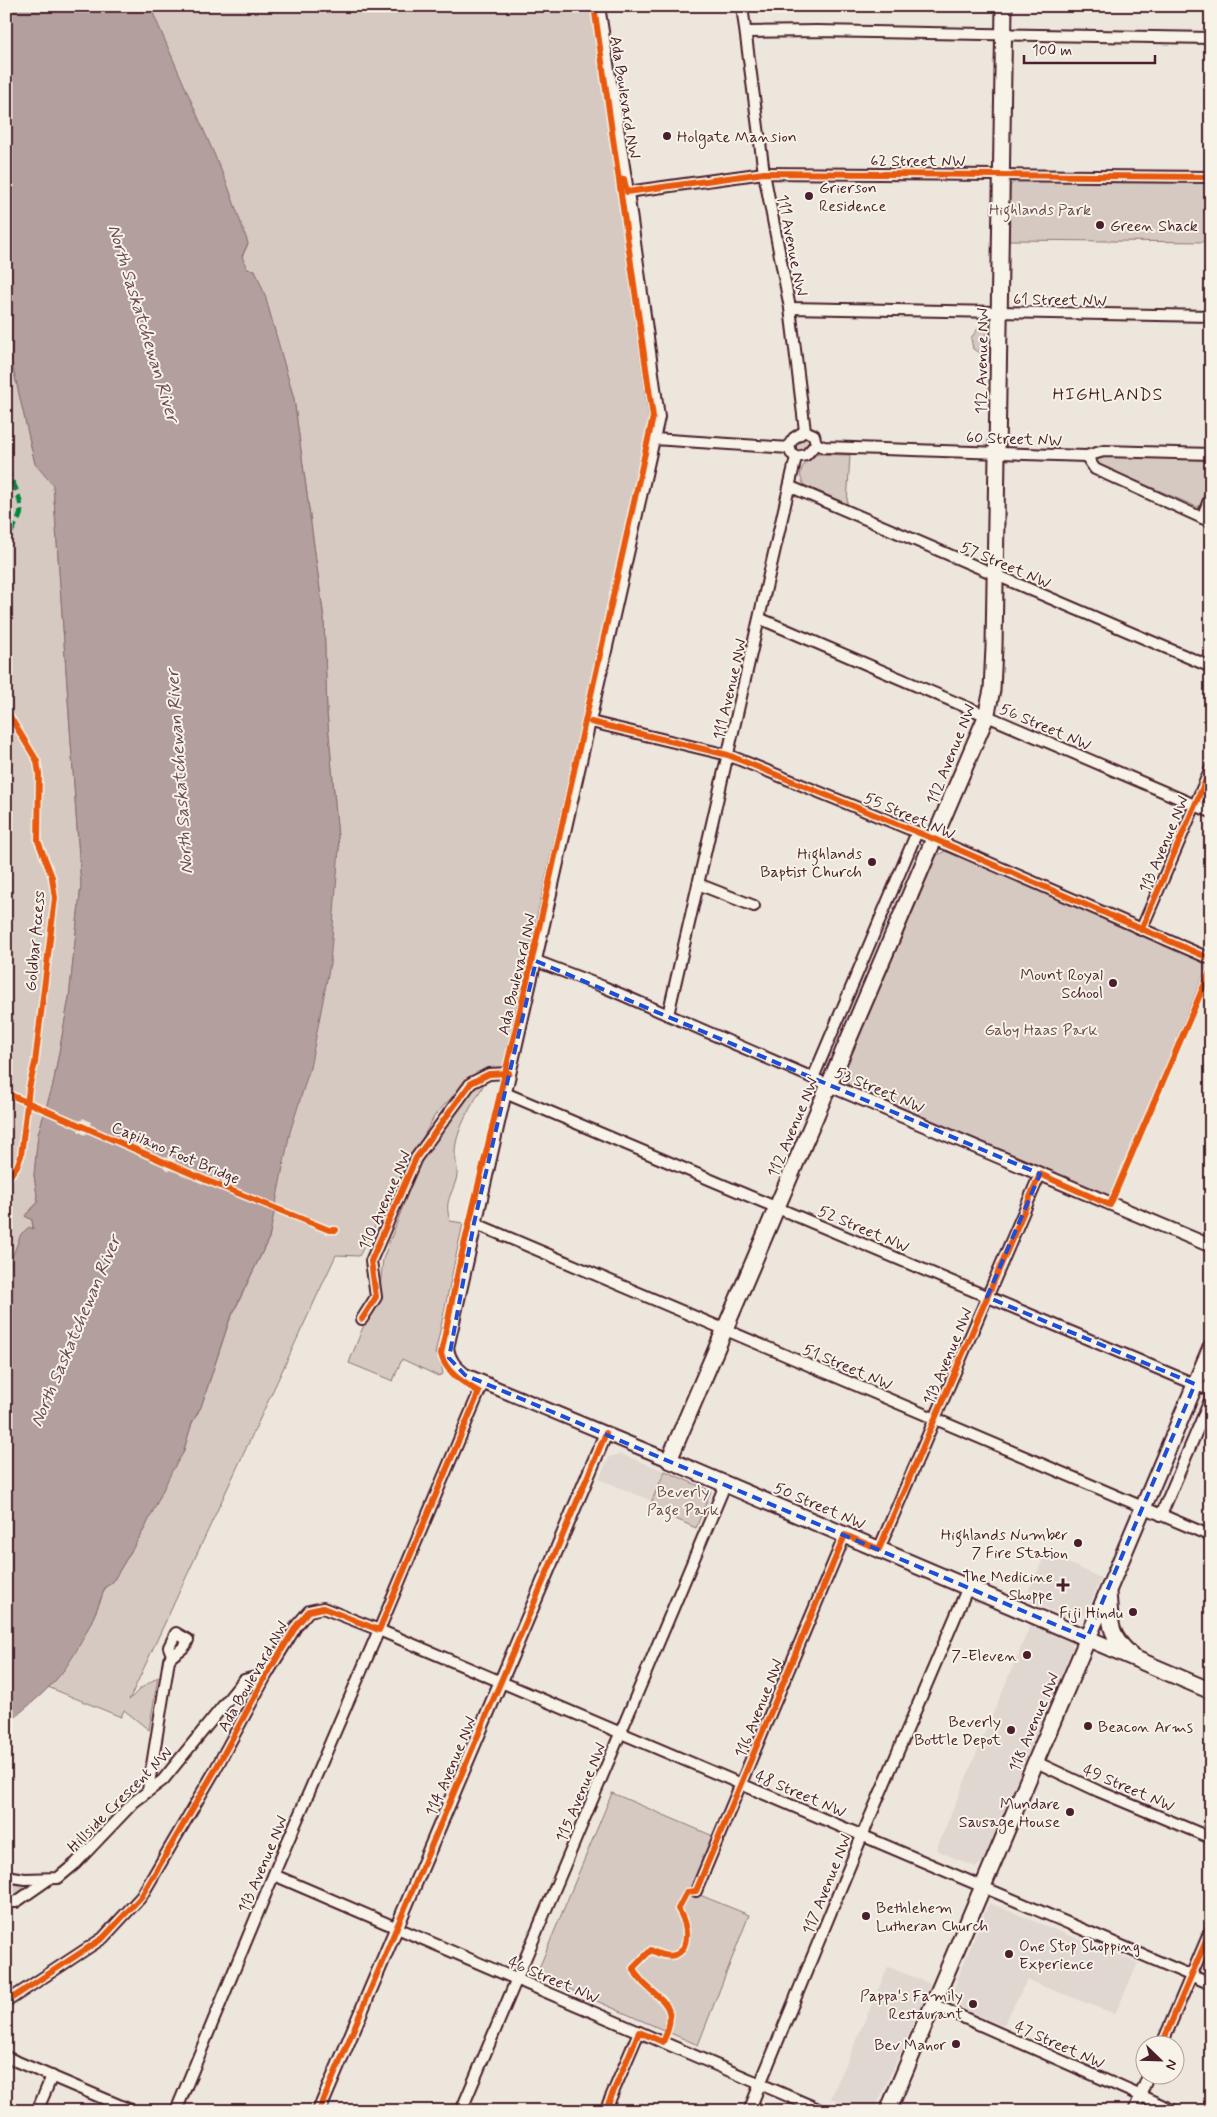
<svg xmlns="http://www.w3.org/2000/svg" width="1217" height="2117" viewBox="0 0 1217 2117" font-family="Mynerve,sans-serif">
<rect width="100%" height="100%" fill="#ece6dd"/>
<filter id="ink" filterUnits="userSpaceOnUse"><feTurbulence type="fractalNoise" baseFrequency=".02" numOctaves="2"/><feDisplacementMap in="SourceGraphic" scale="10" xChannelSelector="R" yChannelSelector="G"/><feConvolveMatrix kernelMatrix="1 2 1 2 8 2 1 2 1" color-interpolation-filters="sRGB"/></filter>
<g filter="url(#ink)">
<g fill="#e0d7d0">
<path d="M620,1454L665,1471L652,1501L599,1479L609,1457Z"/>
<path d="M1046,1553L1101,1578L1087,1611L1082,1617L1071,1619L1025,1599Z"/>
<path d="M1032,1621L1067,1636L1073,1647L983,1862L976,1867L936,1850Z"/>
<path d="M989,1903L1138,1963L1115,2014L1027,1980L1003,2026L948,2002Z"/>
<path d="M888,1967L931,1984L876,2107L870,2111H857L831,2098Z"/>
</g>
<g fill="#d5c9c2" stroke="#907476">
<path d="M150,6H591L649,420L598,661L583,715L529,965L503,1068L484,1069L468,1080L435,1115L359,1256L336,1255L129,1700L140,1689L158,1677L149,1730L124,1710L121,1717L48,1687L54,1682C74,1652 95,1622 105,1587L112,1583L145,1528L171,1471L183,1453L192,1423L201,1407L229,1322L269,1238L339,849L327,712L324,619L294,399L264,295L255,270L247,269L242,257L248,244Z"/>
<path d="M1017,179L1211,183V242L1009,240L1010,186Z"/>
<path d="M986,323L985,355L973,349L971,338L980,326Z"/>
<path d="M6,337L35,463L53,484L81,885L69,998L53,1085L38,1134L34,1175L38,1202L25,1216L32,1220L33,1229L16,1249L6,1273Z"/>
<path d="M806,437L809,439V444L802,451H797L796,444Z"/>
<path d="M818,454L850,455L847,504L804,485C795,471 805,461 818,454Z"/>
<path d="M1100,456L1211,457V482L1201,506L1197,507L1100,465L1095,460Z"/>
<path d="M948,850L1209,962L1110,1197L849,1085L843,1074L937,855Z"/>
<path d="M482,1081L484,1084C473,1104 456,1128 455,1152C455,1161 459,1170 456,1180C451,1197 444,1201 450,1221L463,1223L435,1354L440,1358L443,1374L438,1376L402,1359L393,1381L349,1363L363,1327L378,1306L383,1259L419,1164L435,1137L472,1089Z"/>
<path d="M665,1471L711,1491L696,1528L649,1507Z"/>
<path d="M612,1793L713,1836L690,1891L749,1915L698,2045L539,1976L537,1973Z"/>
<path d="M6,1880L39,1883L16,1899H6Z"/>
</g>
<path fill="#b39f9d" stroke="#896c6f" d="M6,6H150L228,186L248,243L242,256L247,269L255,270L265,295L294,399L324,619L327,712L339,849L330,964L310,1068L290,1132L269,1238L229,1321L201,1407L192,1423L183,1453L172,1471L145,1528L112,1583L105,1587C96,1615 74,1662 53,1683C39,1698 22,1711 6,1724V1273L21,1234L29,1227L33,1229L32,1220L25,1216L38,1202L34,1175L38,1134L53,1085L69,998L81,885L53,485L35,464L6,337Z"/>
<path fill="#ece6dd" d="M44,1105L81,1121L83,1118L91,1122L90,1125L167,1158L168,1156L176,1159L175,1162L278,1205L277,1213L172,1167L170,1171L164,1168L165,1165L87,1132L85,1135L78,1131L79,1128L42,1112Z"/>
<g fill="none" stroke-linecap="round" stroke-linejoin="round">
<defs>
<g id="minor">
<path d="M742,6L764,173L790,308L805,431"/>
<path d="M746,32L817,31L1211,38"/>
<path d="M627,192L764,173L1211,177"/>
<path d="M790,308L1211,316"/>
<path d="M805,431L814,435L816,444L806,455L796,457L791,453L789,445L794,438Z"/>
<path d="M654,439L789,448"/>
<path d="M816,444L824,447L1086,456L1104,451L1211,454"/>
<path d="M1086,456L1095,469L1211,522"/>
<path d="M791,487L1211,667"/>
<path d="M1202,518L1211,495"/>
<path d="M761,619L1211,812"/>
<path d="M591,722L728,755L934,839L1211,959"/>
<path d="M698,884L754,906"/>
<path d="M1141,930L1211,768"/>
<path d="M536,961L604,987L829,1085"/>
<path d="M668,1015L796,457"/>
<path d="M813,1078L917,832"/>
<path d="M505,1093L1211,1391"/>
<path d="M474,1223L1211,1536"/>
<path d="M362,1319L376,1297L371,1261L416,1158L471,1083L489,1074L509,1073"/>
<path d="M1161,1515L1211,1398"/>
<path d="M879,1549L1040,1174"/>
<path d="M1036,1762L1098,1791L1211,1838"/>
<path d="M148,1790L169,1660C174,1651 185,1651 188,1640L176,1633L169,1647L172,1655"/>
<path d="M274,1875L823,2111"/>
<path d="M6,1876L25,1879L58,1878L76,1863L134,1802L163,1780L244,1680L267,1674"/>
<path d="M696,1891L845,1535"/>
<path d="M6,1902H16L49,1879"/>
<path d="M6,2002L103,1938L141,1897L214,1772L267,1674L297,1625L309,1611L323,1608L379,1630L483,1383"/>
<path d="M933,2004L1175,2111"/>
<path d="M1162,2044L1211,1929"/>
<path d="M6,2057L133,2111"/>
<path d="M37,2111L52,2076"/>
<path d="M176,2111L278,1864L379,1630L1211,1984"/>
<path d="M461,2111L725,1485"/>
<path d="M605,2111L639,2032"/>
<path d="M749,2111L862,1836L968,1587"/>
<path d="M1134,2111L1149,2074"/>
</g>
<g id="tertiary">
<path d="M598,6L627,192L658,417L447,1348C449,1361 455,1367 465,1375L669,1460"/>
<path d="M829,1085L1211,1246"/>
<path d="M319,2111L606,1433"/>
</g>
<g id="secondary">
<path d="M1004,6L994,647L992,690L986,717L669,1460L1211,1691"/>
<path d="M1108,1593C1111,1620 1107,1633 1129,1653"/>
<path d="M888,2111L1211,1347"/>
</g>
</defs>
<use href="#minor" stroke="#4a1f2b" stroke-width="14"/>
<use href="#tertiary" stroke="#4a1f2b" stroke-width="16"/>
<use href="#secondary" stroke="#4a1f2b" stroke-width="19"/>
<use href="#minor" stroke="#f7f3e8" stroke-width="10"/>
<use href="#tertiary" stroke="#f7f3e8" stroke-width="12"/>
<use href="#secondary" stroke="#f7f3e8" stroke-width="15"/>
<path stroke="#00873e" stroke-width="5" stroke-dasharray="10 5" stroke-linecap="butt" d="M6,468C12,482 26,504 19,518C13,529 8,535 6,548"/>
<defs>
<g id="cycleway">
<path d="M624,179L627,192L764,173L1211,177"/>
<path d="M6,710L37,761L39,774L38,841L52,877L55,898L35,1063L29,1088L21,1156L17,1166L6,1181"/>
<path d="M591,722L728,755L934,839L1211,959"/>
<path d="M1141,930L1211,768"/>
<path d="M6,1093L208,1181L329,1230H336"/>
<path d="M362,1319L376,1297L371,1261L416,1158L471,1083L489,1074L509,1073"/>
<path d="M6,2002L103,1938L141,1897L214,1772L267,1674L297,1625L309,1611L323,1608L379,1630L479,1392C464,1383 445,1372 441,1354L459,1266L528,977L653,417L594,6"/>
<path d="M1162,2044L1211,1929"/>
<path d="M319,2111L606,1433"/>
<path d="M605,2111L639,2032L663,2042C685,1996 648,2000 633,1968L651,1950C687,1970 694,1934 678,1909L687,1892L696,1891L845,1535L879,1549L1040,1174L1110,1205L1211,969"/>
</g>
</defs>
<use href="#cycleway" stroke="#f7f3e8" stroke-width="9"/>
<use href="#cycleway" stroke="#e8590c" stroke-width="6"/>
</g>
</g>
<path fill="none" stroke="#1d4ed8" stroke-width="4" stroke-dasharray="10 6" stroke-linejoin="round" d="M536,961L1040,1174L987,1297L1195,1384L1087,1638L465,1375L449,1358L474,1223Z"/>
<g fill="#4a1f2b" stroke="#f7f3e8" stroke-width="2">
<circle cx="667" cy="136" r="5"/>
<circle cx="809" cy="196" r="5"/>
<circle cx="1100" cy="225" r="5"/>
<circle cx="872" cy="862" r="5"/>
<circle cx="1113" cy="983" r="5"/>
<circle cx="1078" cy="1543" r="5"/>
<path d="M1060.5 1577.5h5v5h5v5h-5v5h-5v-5h-5v-5h5z"/>
<circle cx="1133" cy="1612" r="5"/>
<circle cx="1027" cy="1655" r="5"/>
<circle cx="1088" cy="1726" r="5"/>
<circle cx="1011" cy="1730" r="5"/>
<circle cx="1070" cy="1812" r="5"/>
<circle cx="866" cy="1916" r="5"/>
<circle cx="1009" cy="1954" r="5"/>
<circle cx="973" cy="2004" r="5"/>
<circle cx="956" cy="2044" r="5"/>
</g>
<g text-anchor="middle" stroke-width="4" stroke-linejoin="round" paint-order="stroke">
<g font-size="16" fill="#4a1f2b" stroke="#f7f3e8">
<text transform="translate(626 97) rotate(81)" y="6">Ada Boulevard NW</text>
<text x="918" y="166">62 Street NW</text>
<text transform="translate(793 245) rotate(79)" y="6">111 Avenue NW</text>
<text transform="translate(1060 299) rotate(1)" y="6">61 Street NW</text>
<text transform="translate(981 361) rotate(-89)" y="6">112 Avenue NW</text>
<text transform="translate(1014 438) rotate(2)" y="6">60 Street NW</text>
<text transform="translate(1006 564) rotate(23)" y="6">57 Street NW</text>
<text transform="translate(729 689) rotate(-77)" y="6">111 Avenue NW</text>
<text transform="translate(1046 726) rotate(23)" y="6">56 Street NW</text>
<text transform="translate(950 754) rotate(-68)" y="6">112 Avenue NW</text>
<text transform="translate(910 815) rotate(23)" y="6">55 Street NW</text>
<text transform="translate(1163 844) rotate(-67)" y="6">113 Avenue NW</text>
<text transform="translate(34 941) rotate(-85)" y="6">Goldbar Access</text>
<text transform="translate(516 974) rotate(-77)" y="6">Ada Boulevard NW</text>
<text transform="translate(880 1089) rotate(23)" y="6">53 Street NW</text>
<text transform="translate(792 1127) rotate(-67)" y="6">112 Avenue NW</text>
<text transform="translate(176 1152) rotate(23)" y="6">Capilano Foot Bridge</text>
<text transform="translate(384 1200) rotate(-66)" y="6">110 Avenue NW</text>
<text transform="translate(864 1228) rotate(23)" y="6">52 Street NW</text>
<text transform="translate(947 1356) rotate(-67)" y="6">113 Avenue NW</text>
<text transform="translate(848 1366) rotate(23)" y="6">51 Street NW</text>
<text transform="translate(820 1505) rotate(23)" y="6">50 Street NW</text>
<text transform="translate(252 1676) rotate(-60)" y="6">Ada Boulevard NW</text>
<text transform="translate(758 1708) rotate(-68)" y="6">116 Avenue NW</text>
<text transform="translate(1033 1722) rotate(-67)" y="6">118 Avenue NW</text>
<text transform="translate(450 1766) rotate(-67)" y="6">114 Avenue NW</text>
<text transform="translate(1129 1787) rotate(23)" y="6">49 Street NW</text>
<text transform="translate(580 1792) rotate(-67)" y="6">115 Avenue NW</text>
<text transform="translate(801 1793) rotate(23)" y="6">48 Street NW</text>
<text transform="translate(119 1799) rotate(-45)" y="6">Hillside Crescent NW</text>
<text transform="translate(262 1864) rotate(-67)" y="6">113 Avenue NW</text>
<text transform="translate(826 1884) rotate(-68)" y="6">117 Avenue NW</text>
<text transform="translate(554 1979) rotate(23)" y="6">46 Street NW</text>
<text transform="translate(1060 2044) rotate(24)" y="6">47 Street NW</text>
</g>
<g font-size="16" fill="#4a1f2b" stroke="#f7f3e8" text-anchor="end">
<text x="677" y="142" text-anchor="start">Holgate Mansion</text>
<text x="819" y="193" text-anchor="start">Grierson<tspan x="819" dy="18">Residence</tspan></text>
<text x="1110" y="231" text-anchor="start">Green Shack</text>
<text x="862" y="859">Highlands<tspan x="862" dy="18">Baptist Church</tspan></text>
<text x="1103" y="980">Mount Royal<tspan x="1103" dy="18">School</tspan></text>
<text x="1068" y="1540">Highlands Number<tspan x="1068" dy="18">7 Fire Station</tspan></text>
<text x="1053" y="1582">The Medicine<tspan x="1053" dy="18">Shoppe</tspan></text>
<text x="1123" y="1618">Fiji Hindu</text>
<text x="1017" y="1661">7-Eleven</text>
<text x="1001" y="1727">Beverly<tspan x="1001" dy="18">Bottle Depot</tspan></text>
<text x="1098" y="1732" text-anchor="start">Beacon Arms</text>
<text x="1060" y="1809">Mundare<tspan x="1060" dy="18">Sausage House</tspan></text>
<text x="876" y="1913" text-anchor="start">Bethlehem<tspan x="876" dy="18">Lutheran Church</tspan></text>
<text x="1019" y="1951" text-anchor="start">One Stop Shopping<tspan x="1019" dy="18">Experience</tspan></text>
<text x="963" y="2001">Pappa's Family<tspan x="963" dy="18">Restaurant</tspan></text>
<text x="946" y="2050">Bev Manor</text>
</g>
<g font-size="16" fill="#6d4a51" stroke="#f7f3e8">
<text x="1040" y="215">Highlands Park</text>
<text x="1041" y="1035">Gaby Haas Park</text>
<text x="683" y="1497">Beverly<tspan x="683" dy="18">Page Park</tspan></text>
</g>
<g font-size="18" font-style="italic" fill="#6f4c53" stroke="#f7f3e8">
<text transform="translate(144 323) rotate(73)" y="6">North Saskatchewan River</text>
<text transform="translate(179 772) rotate(-94)" y="6">North Saskatchewan River</text>
<text transform="translate(75 1331) rotate(-67)" y="6">North Saskatchewan River</text>
</g>
<g font-size="18" letter-spacing="1" fill="#4a1f2b" stroke="#f7f3e8">
<text x="1108" y="400">HIGHLANDS</text>
</g>
</g>
<rect width="1217" height="2117" fill="none" stroke="#f7f3e8" stroke-width="25"/>
<rect x="12" y="12" width="1192" height="2092" fill="none" stroke="#4a1f2b" stroke-width="2" filter="url(#ink)"/>
<g transform="translate(1160 2060) rotate(113)"><circle r="24" fill="#f7f3e8" stroke="#b29e9c"/>
<path d="M0-4L9 19L0 12L-9 19Z" fill="#4a1f2b"/>
<text y="-8" font-size="14" font-weight="bold" text-anchor="middle" fill="#4a1f2b">N</text>
</g>
<path d="M1024 55v8h131v-8" fill="none" stroke="#4a1f2b" stroke-width="2.5"/>
<text x="1032" y="55" font-size="15" fill="#4a1f2b" stroke="#f7f3e8" stroke-width="4" paint-order="stroke">100 m</text>
</svg>
